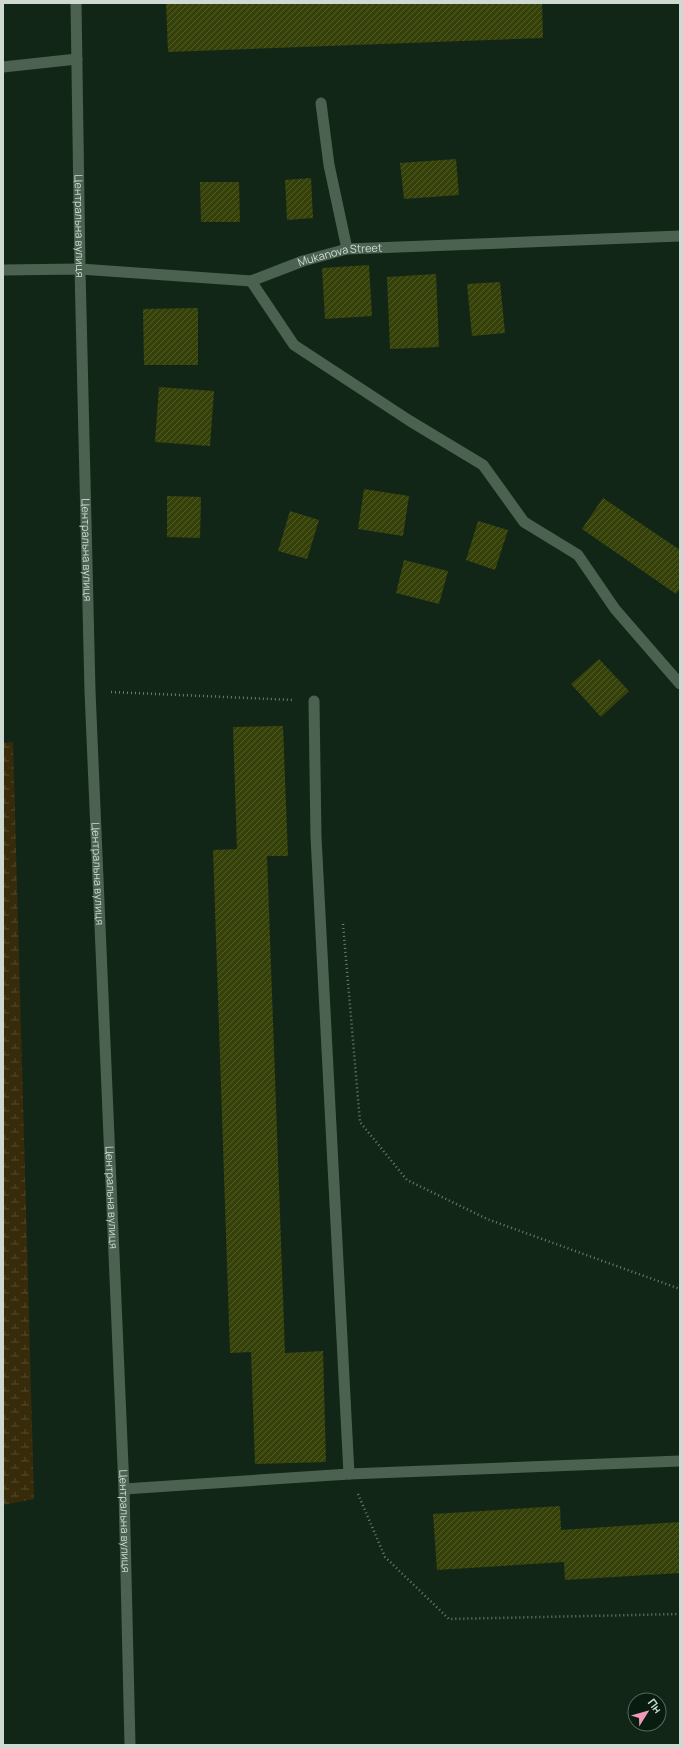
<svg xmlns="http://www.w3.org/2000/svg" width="683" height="1748" viewBox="0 0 683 1748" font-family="Manrope,sans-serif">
<defs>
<pattern id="wetland-marsh" width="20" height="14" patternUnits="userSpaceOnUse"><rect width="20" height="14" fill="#372b0a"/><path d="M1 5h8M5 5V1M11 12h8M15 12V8" fill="none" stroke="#53492d"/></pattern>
<pattern id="building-hatch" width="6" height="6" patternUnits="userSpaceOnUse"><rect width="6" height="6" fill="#354108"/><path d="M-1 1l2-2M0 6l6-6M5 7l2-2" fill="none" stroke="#515c2b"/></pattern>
</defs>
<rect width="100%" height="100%" fill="#122618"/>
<path fill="url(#wetland-marsh)" d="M13,742L34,1499L3,1505V743Z"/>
<g fill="url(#building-hatch)">
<path d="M166,3H542L543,38L168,52Z"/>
<path d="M456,159L459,195L404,199L400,163Z"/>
<path d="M311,178L313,218L287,220L285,180Z"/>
<path d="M200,182H239L240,222H201Z"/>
<path d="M369,265L372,316L325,319L322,268Z"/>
<path d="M436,274L439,347L390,349L387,277Z"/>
<path d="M500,282L505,333L472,336L467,284Z"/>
<path d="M198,308V365H144L143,309Z"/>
<path d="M159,387L214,391L210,446L155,442Z"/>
<path d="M364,489L409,496L403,536L358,529Z"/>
<path d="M167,496L201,497L200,538L167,537Z"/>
<path d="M603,498L680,550V588L676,594L582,529Z"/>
<path d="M290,511L319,520L307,559L278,551Z"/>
<path d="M478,521L508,530L495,570L466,560Z"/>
<path d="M404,560L448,571L439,604L396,593Z"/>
<path d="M599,659L629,691L601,717L571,684Z"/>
<path d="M283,726L288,856H267L285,1353L323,1351L326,1462L255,1464L251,1352L230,1353L213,850L237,849L233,727Z"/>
<path d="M560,1506L561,1530L680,1522V1573L565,1580L564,1562L437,1570L433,1514Z"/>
</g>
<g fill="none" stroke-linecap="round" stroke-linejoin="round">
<g stroke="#6d7d71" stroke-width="2.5" stroke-dasharray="1 3" stroke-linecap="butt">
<path d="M111,692L294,700"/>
<path d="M343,924L360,1122L407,1180L487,1219L680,1289"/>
<path d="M358,1494L385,1557L449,1619L680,1614"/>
</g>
<g stroke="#4c6251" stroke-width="11">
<path d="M3,67L77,59"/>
<path d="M321,103L329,165L347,249"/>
</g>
<g stroke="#4c6251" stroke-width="11">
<path id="s1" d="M3,270L80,269L251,281L303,261L347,249L680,236"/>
<path d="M251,281L294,345L410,421L483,465L524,522L578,555L615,609L680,684"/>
<path d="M314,701L316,837L349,1474"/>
<path d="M124,1489L349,1474L680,1461"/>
</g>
<path stroke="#4c6251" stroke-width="11" id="s2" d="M76,3L80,269L90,691L124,1489L130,1745"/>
</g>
<g text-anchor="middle" stroke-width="3" stroke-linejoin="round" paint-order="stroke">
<g font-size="11" fill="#cedad1" stroke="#081c0f">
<text dy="4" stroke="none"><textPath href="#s2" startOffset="223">Центральна вулиця</textPath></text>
<text dy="4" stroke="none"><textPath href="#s1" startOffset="342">Mukanova Street</textPath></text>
<text dy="4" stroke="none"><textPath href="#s2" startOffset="547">Центральна вулиця</textPath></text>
<text dy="4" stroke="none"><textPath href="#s2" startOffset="871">Центральна вулиця</textPath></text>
<text dy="4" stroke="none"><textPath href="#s2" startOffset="1195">Центральна вулиця</textPath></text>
<text dy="4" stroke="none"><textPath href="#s2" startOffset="1519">Центральна вулиця</textPath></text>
</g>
</g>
<rect width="683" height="1748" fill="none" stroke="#cedad1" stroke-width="8"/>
<g transform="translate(647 1712) rotate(53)"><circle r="19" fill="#081c0f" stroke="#57685d"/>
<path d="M0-3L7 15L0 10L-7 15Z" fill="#ef9ab9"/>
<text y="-6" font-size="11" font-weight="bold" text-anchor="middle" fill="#cedad1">Пн</text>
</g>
</svg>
